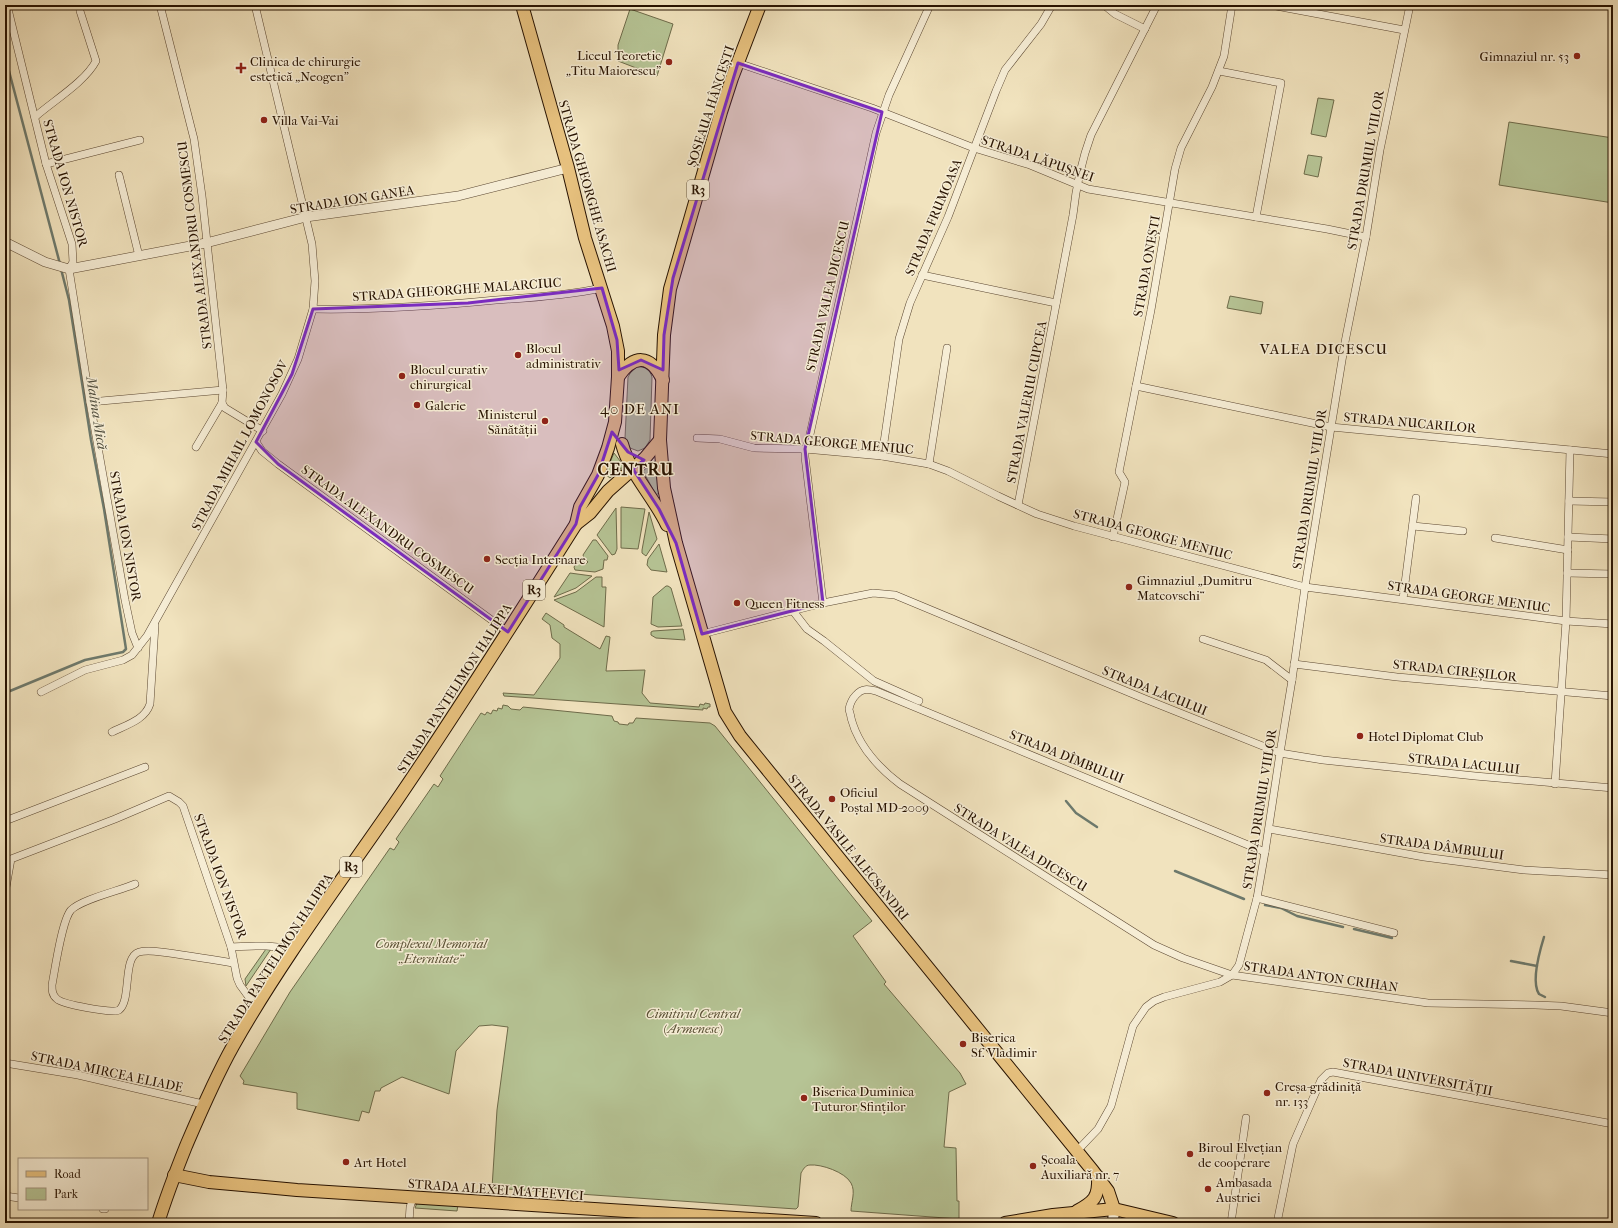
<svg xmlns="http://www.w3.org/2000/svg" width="1618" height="1228" viewBox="0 0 1618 1228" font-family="'IM FELL French Canon',serif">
<rect width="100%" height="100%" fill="#f1e3be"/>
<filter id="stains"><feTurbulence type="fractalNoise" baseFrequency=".005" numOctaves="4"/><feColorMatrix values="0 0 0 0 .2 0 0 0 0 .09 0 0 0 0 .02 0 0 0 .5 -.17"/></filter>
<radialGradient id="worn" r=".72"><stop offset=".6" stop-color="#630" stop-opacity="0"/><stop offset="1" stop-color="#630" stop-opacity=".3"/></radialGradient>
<g fill="#b6c495" stroke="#6e6b4a">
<path d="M630,9L673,24L657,76L618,61V45Z"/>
<path d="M1318,98L1334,100L1326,137L1311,134Z"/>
<path d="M1509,122L1613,138V203L1499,185Z"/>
<path d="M1308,155L1322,157L1318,177L1304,174Z"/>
<path d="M1230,296L1263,302L1261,314L1227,308Z"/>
<path d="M637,367C645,366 650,370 652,377L650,440L645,448L638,451L630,448L625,438L628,377L631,372Z"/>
<path d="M614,453L624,466L610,478L605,474Z"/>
<path d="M655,461L659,493L656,495L643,471Z"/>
<path d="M621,507L645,509L638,549L621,548Z"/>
<path d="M616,508L617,549L615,554L612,555L597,535Z"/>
<path d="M649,512L657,539L646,556L642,553V550Z"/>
<path d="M593,540H596L608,556L607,560H604L603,569L595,572L575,570L574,567L578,561L582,560L586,564L588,562L584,558L583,555Z"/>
<path d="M659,544L667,572L651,570L647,565L648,559Z"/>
<path d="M570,573L592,576L576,588L554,597Z"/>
<path d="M596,577H602V587H606L604,627L554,600L576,592Z"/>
<path d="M666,586H668L671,588L682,626L658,627L651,624L653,597Z"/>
<path d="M546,613L564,625V627L600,649L606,636L610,637L606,671L645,670L642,693L650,703L699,707L700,704L704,705L705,703L710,704V707H708L707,709L703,708V710L504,696L503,693L534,695L560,658V644L552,638L550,625L542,619Z"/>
<path d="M683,629L685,640L656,638L651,635V632L653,631Z"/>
<path d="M503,705L508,706L511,709L520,710L523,707L612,716L614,721L618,722L619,724L628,725L629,723H633L636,718L710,723L715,726L872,921L853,936L886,982L884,984L960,1073L966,1084L949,1092L944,1147L956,1148L957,1201H959V1219L851,1211C851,1202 856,1192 851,1183C845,1172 821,1164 810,1165C805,1165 803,1170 801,1173L798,1207L796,1209L492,1188L497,1110L508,1027L492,1025L479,1026L456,1051L449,1094L402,1077L381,1088L380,1091H375L369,1113L362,1111L359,1121L297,1109V1093L243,1084L244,1081L240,1076L290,992L390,848L394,850L399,842L396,839L434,784L438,787L443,779L440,776L481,713L485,715L487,712L491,714L493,710L497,711L498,708L502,709Z"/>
<path d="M266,949H271L246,986L245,979Z"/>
<path d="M417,1203L458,1205L457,1211L415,1208Z"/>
</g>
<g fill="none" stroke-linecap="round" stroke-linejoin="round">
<g stroke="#6d796c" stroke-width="2.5">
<path d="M5,56L60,264"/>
<path d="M5,694L10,691L85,660L123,652L126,649L104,509L91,440L69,300L61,269"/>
<path d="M1066,801L1076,813L1097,827"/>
<path d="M1175,871L1244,899"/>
<path d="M1265,905L1281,908L1297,916L1343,927"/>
<path d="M1354,929L1392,938"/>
<path d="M1544,937C1540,950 1531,982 1539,994L1545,997"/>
<path d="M1511,961L1537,966"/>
</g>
<defs>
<g id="minor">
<path d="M7,5L46,164L72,244L73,262L69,269L90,402L125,600L132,633L138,648"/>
<path d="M160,5L194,139L202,196L223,390L222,403L196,447"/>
<path d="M1104,5L1115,14L1145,29"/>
<path d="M1270,5L1404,30"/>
<path d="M738,63L872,108L974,148L1030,165L1088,189L1327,229L1366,237"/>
<path d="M1219,71L1281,83L1256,217"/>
<path d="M35,117C53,101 85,82 96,61L80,11"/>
<path d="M46,164L140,140"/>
<path d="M119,175L139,256"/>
<path d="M922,275L1056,303"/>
<path d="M313,309C374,310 435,306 496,300C530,298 569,295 602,288"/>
<path d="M1136,386L1331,427L1613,454"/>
<path d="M90,402L223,390"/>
<path d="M222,403L225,408L263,431"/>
<path d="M697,438L720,439L754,448L805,449L882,456L929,464L948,471L998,496L1037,514L1074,526L1305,587L1566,621L1613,624"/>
<path d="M256,442L262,451L278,464L508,632"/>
<path d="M882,456L899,339L910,303L948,217L996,91L1005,70L1041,24L1052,5"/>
<path d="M929,464L947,348"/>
<path d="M1569,501L1613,502"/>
<path d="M1018,505L1073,215C1076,187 1081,162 1091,135L1157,5"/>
<path d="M1413,526L1463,531"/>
<path d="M1113,537L1125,482L1119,472L1151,310L1175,169L1181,148L1212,87L1224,56L1232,5"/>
<path d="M1568,537L1613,539"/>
<path d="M1495,538L1568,550"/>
<path d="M1567,573L1613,574"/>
<path d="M1403,599L1416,498"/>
<path d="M823,603L805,457V449L809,439L876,133L889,95L930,5"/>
<path d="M793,611L807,629L824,641L874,681L919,701"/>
<path d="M702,634L823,603L873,593L895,595L1145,699L1280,753L1323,760L1475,776L1613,788"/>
<path d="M1203,639L1266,660L1292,680"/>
<path d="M1294,664L1397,677L1613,696"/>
<path d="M41,692L85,670L123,660L132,655L147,636L282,394L298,359L313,309L315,281L312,244L255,5"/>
<path d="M112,732C126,725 145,720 150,704L155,625"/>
<path d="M1555,784L1566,621L1570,450"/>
<path d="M5,821L145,767"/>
<path d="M1269,829L1424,857L1524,870L1613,875"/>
<path d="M1265,852L876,691C868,689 862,688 856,695C853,698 850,704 849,709C849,711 851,715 851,718C858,745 879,768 900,784L1154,945L1183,958L1232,975L1428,1003L1535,1005L1561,1006L1613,1013"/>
<path d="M135,884C119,891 82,899 71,910C62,920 55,969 52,985C52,990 52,995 57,999C62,1004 113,1014 119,1010C132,1000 122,957 139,952C146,950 154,951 161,952C185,955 209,959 233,963"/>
<path d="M5,893L11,859L115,819L169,796L179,802L183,806L231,947L237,978L240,985L256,1007"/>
<path d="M1257,898L1394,933"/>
<path d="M231,947C255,946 269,944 294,950"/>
<path d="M5,1063L78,1075L203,1104"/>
<path d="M1077,1151L1098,1129L1111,1106L1133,1026L1146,1007L1154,1001L1164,997L1220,982L1232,975L1239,965L1257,898L1265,852L1280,753L1292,680L1305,587L1345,342L1366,237L1380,150L1410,5"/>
<path d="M5,1196L19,1198"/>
<path d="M103,1209H105"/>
<path d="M409,1223L410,1207L413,1198"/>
<path d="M668,1223V1214"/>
<path d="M1231,1223L1246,1118"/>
<path d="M1277,1223L1293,1144L1321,1080L1328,1073L1333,1072L1613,1124"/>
</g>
<path id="tertiary" d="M5,242L45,262L69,269L206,243L306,217L458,196L568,168"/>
<path id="secondary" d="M1113,1223L1114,1209"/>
<g id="primary">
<path d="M760,5L732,78L721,112L670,289L664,335L660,440L664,488L676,543L725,712L740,736L1093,1171L1108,1191L1114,1209"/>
<path d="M618,377C634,354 650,354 663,380"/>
<path d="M622,444C630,474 654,497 667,525"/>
<path d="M576,524L590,513L608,491L645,458L660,440"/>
<path d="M174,1175L209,1182L297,1190L816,1223"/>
<path d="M1077,1211C1094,1202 1099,1197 1098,1177"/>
<path d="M158,1223C166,1197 176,1171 186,1146C201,1111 215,1078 233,1046C281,961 340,883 395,803C458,711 517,617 576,524L580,507L598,475L608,448L615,422L618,377V351L613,326L585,238L568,168L522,5"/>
<path d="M1005,1223L1053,1215L1114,1209L1173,1223"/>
</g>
</defs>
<use href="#minor" stroke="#5a4630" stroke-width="8"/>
<use href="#tertiary" stroke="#5a4630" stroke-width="10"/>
<use href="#secondary" stroke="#271200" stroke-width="12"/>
<use href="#primary" stroke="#271200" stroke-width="14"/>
<use href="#minor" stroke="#f6edd5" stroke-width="7"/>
<use href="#tertiary" stroke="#f6edd5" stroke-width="9"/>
<use href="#secondary" stroke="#f6edd5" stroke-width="10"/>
<use href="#primary" stroke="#e8c27f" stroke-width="12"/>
</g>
<path fill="#7b2cbf" fill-opacity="0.2" stroke="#7b2cbf" stroke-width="3" stroke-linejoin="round" d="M738,63L882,112L805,449L823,603L702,634L676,543L659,509L633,469L644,460L628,452L612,432L598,475L580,507L576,524L508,632L278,464L256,442L292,374L313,309L468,303L602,288L617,340L619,370L641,360L663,370L664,335L673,278Z"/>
<g fill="#8f2418" stroke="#f6edd5" stroke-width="1.5">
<circle cx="1577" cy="56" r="4"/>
<circle cx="669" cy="62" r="4"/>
<path d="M239 62h4v4h4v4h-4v4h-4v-4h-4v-4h4z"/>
<circle cx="264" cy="120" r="4"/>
<circle cx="518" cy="355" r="4"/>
<circle cx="402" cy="376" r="4"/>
<circle cx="417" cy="405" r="4"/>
<circle cx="545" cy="421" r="4"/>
<circle cx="487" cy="559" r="4"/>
<circle cx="1129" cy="587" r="4"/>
<circle cx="737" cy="603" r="4"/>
<circle cx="1360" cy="736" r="4"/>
<circle cx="832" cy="799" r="4"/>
<circle cx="963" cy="1044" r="4"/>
<circle cx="1267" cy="1093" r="4"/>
<circle cx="804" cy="1098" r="4"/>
<circle cx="1190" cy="1154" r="4"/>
<circle cx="346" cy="1162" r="4"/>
<circle cx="1033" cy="1166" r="4"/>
<circle cx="1208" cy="1189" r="4"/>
</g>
<g text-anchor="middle" stroke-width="3" stroke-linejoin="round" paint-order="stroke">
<g fill="#f6edd5" stroke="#655440" stroke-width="1">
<rect x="687" y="180" width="22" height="20" rx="3"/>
<rect x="523" y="580" width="22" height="20" rx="3"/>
<rect x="340" y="857" width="22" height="20" rx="3"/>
</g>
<g font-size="12" font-weight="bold" fill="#271200">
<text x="698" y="194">R3</text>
<text x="534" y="594">R3</text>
<text x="351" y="871">R3</text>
</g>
<g font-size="13" fill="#271200" stroke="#f6edd5" text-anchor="start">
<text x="661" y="60" text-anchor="end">Liceul Teoretic<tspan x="661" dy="15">„Titu Maiorescu”</tspan></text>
<text x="1569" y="61" text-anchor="end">Gimnaziul nr. 53</text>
<text x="250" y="66">Clinica de chirurgie<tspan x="250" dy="15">estetică „Neogen”</tspan></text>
<text x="272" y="125">Villa Vai-Vai</text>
<text x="526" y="353">Blocul<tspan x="526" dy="15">administrativ</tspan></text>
<text x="410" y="374">Blocul curativ<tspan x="410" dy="15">chirurgical</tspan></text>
<text x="425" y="410">Galerie</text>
<text x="537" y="419" text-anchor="end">Ministerul<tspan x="537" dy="15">Sănătății</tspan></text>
<text x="495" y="564">Secția Internare</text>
<text x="1137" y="585">Gimnaziul „Dumitru<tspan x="1137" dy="15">Matcovschi“</tspan></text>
<text x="745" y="608">Queen Fitness</text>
<text x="1368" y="741">Hotel Diplomat Club</text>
<text x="840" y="797">Oficiul<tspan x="840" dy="15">Poștal MD-2009</tspan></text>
<text x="971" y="1042">Biserica<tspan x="971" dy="15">Sf. Vladimir</tspan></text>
<text x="1275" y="1091">Creșa-grădiniță<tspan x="1275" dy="15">nr. 133</tspan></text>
<text x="812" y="1096">Biserica Duminica<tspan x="812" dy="15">Tuturor Sfinților</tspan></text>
<text x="1198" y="1152">Biroul Elvețian<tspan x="1198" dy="15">de cooperare</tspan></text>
<text x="1041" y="1164">Școala<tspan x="1041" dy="15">Auxiliară nr. 7</tspan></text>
<text x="354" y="1167">Art Hotel</text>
<text x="1216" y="1187">Ambasada<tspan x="1216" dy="15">Austriei</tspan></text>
</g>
<g font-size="13" fill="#271200" stroke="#f6edd5">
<text transform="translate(710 106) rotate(-72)" y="5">ȘOSEAUA HÂNCEȘTI</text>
<text transform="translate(1038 158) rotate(19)" y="5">STRADA LĂPUȘNEI</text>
<text transform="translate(1365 170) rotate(-80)" y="5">STRADA DRUMUL VIILOR</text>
<text transform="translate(66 183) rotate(74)" y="5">STRADA ION NISTOR</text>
<text transform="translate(588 186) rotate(74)" y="5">STRADA GHEORGHE ASACHI</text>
<text transform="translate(352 199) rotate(-9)" y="5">STRADA ION GANEA</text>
<text transform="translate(933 217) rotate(-67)" y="5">STRADA FRUMOASA</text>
<text transform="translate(194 245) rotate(-97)" y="5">STRADA ALEXANDRU COSMESCU</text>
<text transform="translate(1146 266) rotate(-80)" y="5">STRADA ONEȘTI</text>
<text transform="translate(457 289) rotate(-4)" y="5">STRADA GHEORGHE MALARCIUC</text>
<text transform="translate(827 296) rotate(-77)" y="5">STRADA VALEA DICESCU</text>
<text transform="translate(1026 402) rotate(-79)" y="5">STRADA VALERIU CUPCEA</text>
<text transform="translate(1410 422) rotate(5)" y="5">STRADA NUCARILOR</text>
<text transform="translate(832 442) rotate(5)" y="5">STRADA GEORGE MENIUC</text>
<text transform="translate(239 445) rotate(-62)" y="5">STRADA MIHAIL LOMONOSOV</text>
<text transform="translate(1309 489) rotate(-81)" y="5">STRADA DRUMUL VIILOR</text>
<text transform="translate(388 529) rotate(36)" y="5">STRADA ALEXANDRU COSMESCU</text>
<text transform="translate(1153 534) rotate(15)" y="5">STRADA GEORGE MENIUC</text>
<text transform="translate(126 536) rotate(80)" y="5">STRADA ION NISTOR</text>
<text transform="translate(1469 596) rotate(8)" y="5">STRADA GEORGE MENIUC</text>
<text transform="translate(1455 670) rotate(6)" y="5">STRADA CIREȘILOR</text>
<text transform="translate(454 688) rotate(-57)" y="5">STRADA PANTELIMON HALIPPA</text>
<text transform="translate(1155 690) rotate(22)" y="5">STRADA LACULUI</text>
<text transform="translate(1067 756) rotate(22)" y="5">STRADA DÎMBULUI</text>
<text transform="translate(1464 763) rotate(6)" y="5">STRADA LACULUI</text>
<text transform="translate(1259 809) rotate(-81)" y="5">STRADA DRUMUL VIILOR</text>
<text transform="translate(1442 846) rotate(8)" y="5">STRADA DÂMBULUI</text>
<text transform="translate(849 847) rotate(51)" y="5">STRADA VASILE ALECSANDRI</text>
<text transform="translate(1021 847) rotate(32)" y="5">STRADA VALEA DICESCU</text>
<text transform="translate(221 876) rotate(70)" y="5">STRADA ION NISTOR</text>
<text transform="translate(275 958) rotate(-57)" y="5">STRADA PANTELIMON HALIPPA</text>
<text transform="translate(1321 976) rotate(8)" y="5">STRADA ANTON CRIHAN</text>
<text transform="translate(107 1071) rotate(12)" y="5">STRADA MIRCEA ELIADE</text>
<text transform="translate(1418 1076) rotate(11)" y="5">STRADA UNIVERSITĂȚII</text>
<text transform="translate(496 1189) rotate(4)" y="5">STRADA ALEXEI MATEEVICI</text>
</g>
<g font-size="13" font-style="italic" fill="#595034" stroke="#f6edd5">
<text x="431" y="948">Complexul Memorial<tspan x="431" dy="15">„Eternitate“</tspan></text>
<text x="693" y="1018">Cimitirul Central<tspan x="693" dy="15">(Armenesc)</tspan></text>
</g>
<g font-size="14" font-style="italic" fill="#504e3f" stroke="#f6edd5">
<text transform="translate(97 413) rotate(81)" y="5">Malina Mică</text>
</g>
<g font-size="15" letter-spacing="1" fill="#271200" stroke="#f6edd5">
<text x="1324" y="354">VALEA DICESCU</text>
<text x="640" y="414">40 DE ANI</text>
</g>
<g font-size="17" font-weight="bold" letter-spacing="1" fill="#271200" stroke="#f6edd5">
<text x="636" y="475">CENTRU</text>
</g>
</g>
<rect width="1618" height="1228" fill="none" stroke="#f1e3be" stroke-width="20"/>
<rect x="6" y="6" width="1606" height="1216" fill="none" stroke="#271200" stroke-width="2"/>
<rect x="10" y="10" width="1598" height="1208" fill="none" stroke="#271200"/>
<rect x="18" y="1158" width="130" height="52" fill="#f6edd5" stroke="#a39580"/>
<rect x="26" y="1171" width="20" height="6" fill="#e8c27f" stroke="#a39580"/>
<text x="54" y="1178" font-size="12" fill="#271200">Road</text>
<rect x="26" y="1188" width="20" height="12" fill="#b6c495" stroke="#a39580"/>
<text x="54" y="1198" font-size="12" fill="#271200">Park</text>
<rect width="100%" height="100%" filter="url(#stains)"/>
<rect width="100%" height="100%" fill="url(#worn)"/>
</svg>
